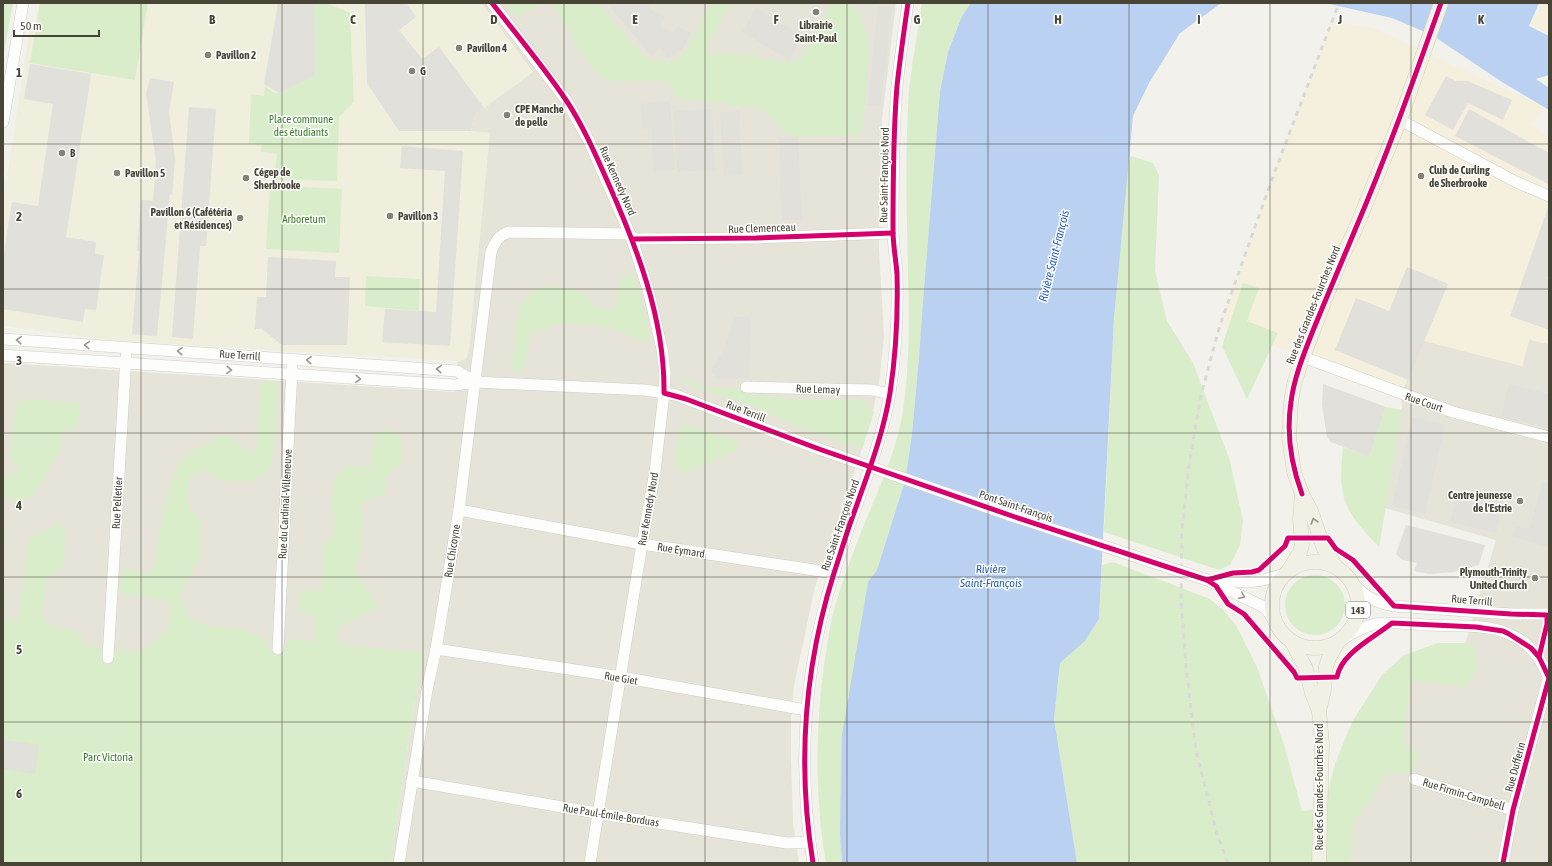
<svg xmlns="http://www.w3.org/2000/svg" width="1552" height="866" viewBox="0 0 1552 866" font-family="'Asap Condensed',sans-serif">
<rect width="100%" height="100%" fill="#f2f1eb"/>
<g fill="#e6e4d8">
<path d="M481,3H896L882,119L879,200V250L884,336L880,376L871,422L815,587L794,685L791,718V760L793,823L799,863H390L415,699L3,634V363L454,392L458,361L464,360L490,133L471,131L474,115L533,72Z"/>
<path d="M1529,339L1549,344V863H1351L1353,822L1389,771L1407,675L1454,682L1496,540L1385,508L1402,410L1401,394L1424,340L1522,366Z"/>
</g>
<g fill="#f5f0de">
<path d="M1543,3H1549V34L1531,25Z"/>
<path d="M1332,21L1373,28L1544,107L1532,125L1549,138V344L1529,340L1522,366L1424,341L1401,394L1220,325L1275,171Z"/>
</g>
<path fill="#f0eedd" d="M39,3H481L533,72L474,115L471,131L490,133L469,351L467,357L464,360L458,361L119,341L3,326V203L29,34L35,23Z"/>
<g fill="#d9edcb">
<path d="M3,3H13L3,57Z"/>
<path d="M40,3H148L135,80L30,63Z"/>
<path d="M314,3H326L350,13L354,102L339,117L337,181L274,179L277,154L261,152L262,144L249,143L251,94L264,96L265,86L273,92L279,93L315,76Z"/>
<path d="M505,3H545L516,16Z"/>
<path d="M547,3H600V7L648,60C656,62 668,63 676,59C687,54 704,15 710,3H731L706,49L710,53L750,55L782,62H795L804,54L831,3H850L860,16L867,34L870,49L862,131L860,135L796,137C781,133 773,116 759,108L678,98C672,93 673,86 667,81H614L598,75L590,66L553,6Z"/>
<path d="M922,3H971L962,16L948,52L940,91L923,301L919,357L912,434L905,481L877,570L868,583L840,834L842,863H826C815,798 815,731 824,666C827,647 829,628 834,610C839,592 846,573 852,556C869,508 895,461 903,411C912,347 908,289 907,226C906,181 906,135 909,90C912,61 918,32 922,3Z"/>
<path d="M1131,156L1153,163L1159,175L1155,271L1167,321L1193,363L1230,461L1243,521L1240,545L1230,565L1219,570L1104,532L1114,318L1125,175Z"/>
<path d="M270,185L342,189L339,253L266,249Z"/>
<path d="M633,272L644,311L650,340L646,343L616,329L586,324L563,323L531,333L523,372L510,370L511,360L514,355L518,309L523,301L538,287H567L589,296L592,307L614,311L620,280Z"/>
<path d="M366,276L420,279L419,311L365,306Z"/>
<path d="M1243,283L1259,288L1247,321L1278,333L1247,399L1222,346Z"/>
<path d="M679,378L710,388L736,389L751,394L801,400H856C865,402 869,405 874,412L862,449L801,428L752,406L691,386L678,381Z"/>
<path d="M261,381L279,382L273,457L268,472L251,482L220,481L209,472H197L189,479C187,498 185,507 201,519L202,556L185,582L180,599C183,605 186,613 191,618C205,632 238,625 257,634C260,635 270,648 274,651L285,646L290,639L314,642L316,615L298,612L299,590L322,591L324,544L334,536L335,513L330,507L334,477L347,466L371,467L374,433L390,429L401,438C402,460 407,462 387,474L385,493L361,504L363,520L361,554L353,569L378,604L376,608L338,628V641L344,645L424,653L415,699L390,863H3V619L10,620L19,618L29,539L58,523L66,529L63,569L48,577L41,615L52,626L82,633L85,645L138,653L166,631L171,607L167,601L119,593L122,569L148,574L154,569C159,537 164,485 183,459C187,453 197,449 204,445C228,429 231,436 250,454L256,450Z"/>
<path d="M27,399L80,403L78,429L63,431L60,451L36,491L27,500L3,499V476H7L18,471L16,463L9,459L17,404Z"/>
<path d="M1386,407L1402,410L1379,547C1363,530 1344,512 1342,487C1340,474 1342,460 1343,447L1369,457Z"/>
<path d="M684,425L737,440L739,446L736,451L687,472L680,471L675,465L678,430L680,426Z"/>
<path d="M1113,562L1210,599L1223,610L1236,625L1257,667L1285,748L1302,811L1324,808L1335,764L1352,722L1382,675L1404,655L1438,643H1464L1474,647L1478,669L1465,687L1411,680L1403,736L1407,748L1419,753L1415,770L1406,773L1389,771L1354,822L1351,863H1077L1054,719L1060,663L1085,641L1099,619L1102,565Z"/>
<circle cx="1315" cy="605" r="30"/>
</g>
<g fill="#e1e0db">
<path d="M278,3H314L315,76L279,93L264,84Z"/>
<path d="M365,3H406L416,17L399,30L422,59L439,47L484,108L474,115L471,131H399L367,83Z"/>
<path d="M607,3H652L649,9L665,17L661,26L673,33L677,26L691,33L683,48L668,58L660,48L651,55Z"/>
<path d="M878,6L892,7L881,106L868,105Z"/>
<path d="M756,8L803,36L789,60L742,32Z"/>
<path d="M30,64L91,74L66,237L96,242L95,254L104,255L96,310L85,309L83,322L3,309V259L12,202L38,206L53,104L24,99Z"/>
<path d="M1446,76L1456,81H1467L1512,100L1503,120L1468,103L1453,130L1425,115Z"/>
<path d="M150,78L174,82L169,111L175,159L172,195H170L157,336L132,334L139,251H137L141,200L153,201L156,161L146,94Z"/>
<path d="M670,101L675,170L654,171L651,128L642,129L641,103Z"/>
<path d="M189,107L216,109L206,246H200L193,339L172,337Z"/>
<path d="M712,109L715,170L677,172L674,111Z"/>
<path d="M1469,109L1549,153L1548,184L1455,136Z"/>
<path d="M739,111L742,175L724,176L720,112Z"/>
<path d="M798,137L802,220H782L779,138Z"/>
<path d="M402,146L463,151L450,346L382,342L385,309L436,312L445,171L400,168Z"/>
<path d="M1548,207L1549,274L1547,279H1549V330L1510,316Z"/>
<path d="M268,257L336,261L335,277H350L347,345H282L262,329H255L257,297H266Z"/>
<path d="M1407,267L1448,284L1408,380L1335,350L1356,298L1389,311Z"/>
<path d="M751,316L749,378L718,379L711,371L723,351L735,317Z"/>
<path d="M1323,384L1386,407L1369,457L1331,442L1327,437L1322,405Z"/>
<path d="M1509,384L1549,394V428L1501,417Z"/>
<path d="M1412,417L1445,425L1425,514L1392,506Z"/>
<path d="M1542,482L1549,484V547L1513,537L1516,526L1530,529Z"/>
<path d="M1458,491L1503,502L1496,533L1450,522Z"/>
<path d="M1406,525L1485,545L1479,565L1454,572L1429,574L1414,571L1417,563L1403,560L1396,554Z"/>
<path d="M3,740L39,745L35,774L3,769Z"/>
</g>
<g fill="#bbd1f1">
<path d="M971,3H1228L1220,4L1180,33L1149,83L1133,116L1114,318L1099,619L1085,641L1060,663L1054,719L1077,863H842L840,834L842,735L868,582L877,570L905,481L912,434L919,357L923,301L940,91L948,52L962,16Z"/>
<path d="M1325,3H1539L1529,26L1549,36V75L1536,79L1549,88V110L1502,82L1432,35L1392,18Z"/>
</g>
<g fill="none" stroke-linecap="round" stroke-linejoin="round">
<defs>
<g id="minor">
<path d="M492,3L566,100L589,141L632,239L649,293L662,349L665,374L664,393L655,472L642,544L590,863"/>
<path d="M1400,120L1516,182L1549,196"/>
<path d="M3,122L23,3"/>
<path d="M632,239L756,238L893,233"/>
<path d="M3,339L457,371L475,382"/>
<path d="M3,355L455,385L475,382L645,390L676,395L686,399L819,449"/>
<path d="M1303,357L1453,412L1549,437"/>
<path d="M746,387L872,390L890,394"/>
<path d="M459,510L642,544L834,573"/>
<path d="M1207,580L1260,605L1265,608L1274,620"/>
<path d="M1215,580L1248,582L1263,580L1285,574"/>
<path d="M1350,580C1364,596 1373,602 1394,606L1511,614H1549"/>
<path d="M1344,638C1354,632 1363,627 1375,624C1391,621 1409,624 1426,625C1448,626 1488,624 1507,633C1529,642 1541,657 1549,679"/>
<path d="M278,649L292,368"/>
<path d="M436,649L621,677L806,710"/>
<path d="M108,658L126,356"/>
<path d="M1414,779L1513,810"/>
<path d="M412,781L614,816L787,843L810,842"/>
<path d="M399,863L427,690L436,649L459,510L491,252C495,242 499,235 509,232L630,234"/>
<path d="M813,863C797,764 804,668 834,573C841,552 847,531 855,510C869,470 883,435 890,393C896,354 898,313 897,274C896,260 893,245 893,231C893,183 893,134 897,86C900,58 904,31 908,3"/>
<path d="M1503,863L1513,810L1549,676"/>
</g>
<g id="major">
<circle cx="1315" cy="605" r="43"/>
<path d="M1337,568L1324,549L1311,511L1302,494L1294,472L1289,437L1291,402L1294,384L1303,357L1340,261L1355,230L1400,120L1441,3"/>
<path d="M1289,570L1300,552L1302,545L1300,519L1302,494"/>
<path d="M1292,642L1306,669L1312,693L1319,711"/>
<path d="M1319,863L1322,744L1319,711L1324,690L1326,666L1329,658L1337,643"/>
</g>
</defs>
<use href="#minor" stroke="#d0cfc8" stroke-width="12"/>
<use href="#major" stroke="#d4d2b8" stroke-width="15"/>
<use href="#minor" stroke="#fdfdfc" stroke-width="11"/>
<use href="#major" stroke="#f1f0e4" stroke-width="14"/>
<path stroke="#d9d9d8" stroke-width="3" stroke-dasharray="5 5" stroke-linecap="butt" d="M1228,863L1217,834L1196,751L1186,667L1181,599L1182,532L1189,465L1201,395L1220,325L1275,171L1339,3"/>
<defs>
<path id="minor-bridge" d="M819,449L1015,517L1207,580"/>
</defs>
<use href="#minor-bridge" stroke="#d0cfc8" stroke-width="12" stroke-linecap="butt"/>
<use href="#minor-bridge" stroke="#fdfdfc" stroke-width="11"/>
<defs>
<g id="cycleway">
<path d="M492,3C517,35 543,66 566,100C582,124 594,151 606,178C636,245 665,318 664,393L686,399L819,449L1015,517L1207,580L1216,586L1228,604L1244,614L1294,672L1297,678L1337,677C1341,653 1375,637 1392,623L1476,627L1503,631L1509,634L1531,648L1539,657L1549,678L1513,810L1503,863"/>
<path d="M632,239L756,238L893,233"/>
<path d="M1302,494C1291,464 1286,434 1291,402C1294,378 1303,356 1312,333C1326,298 1341,264 1355,230C1387,155 1414,79 1441,3"/>
<path d="M1207,580L1233,573L1252,572L1259,570L1285,546L1288,538H1328L1336,549L1353,560L1394,606L1511,614L1547,615V624L1539,657"/>
<path d="M813,863C797,764 804,668 834,573C841,552 847,531 855,510C869,470 883,435 890,393C896,354 898,313 897,274C896,260 893,245 893,231C893,183 893,134 897,86C900,58 904,31 908,3"/>
</g>
</defs>
<use href="#cycleway" stroke="#fff" stroke-width="8"/>
<use href="#cycleway" stroke="#d6006c" stroke-width="5"/>
</g>
<defs><path id="oneway-chevron" d="M-2-3.5L2.5 0L-2 3.5" fill="none" stroke-width="1.6" stroke-linecap="round" stroke-linejoin="round"/></defs>
<g stroke="#999890">
<use href="#oneway-chevron" transform="translate(19 340) rotate(-176)"/>
<use href="#oneway-chevron" transform="translate(87 345) rotate(-176)"/>
<use href="#oneway-chevron" transform="translate(180 351) rotate(-176)"/>
<use href="#oneway-chevron" transform="translate(309 360) rotate(-176)"/>
<use href="#oneway-chevron" transform="translate(439 369) rotate(-176)"/>
<use href="#oneway-chevron" transform="translate(229 370) rotate(4)"/>
<use href="#oneway-chevron" transform="translate(358 379) rotate(4)"/>
<use href="#oneway-chevron" transform="translate(1242 596) rotate(26)"/>
</g>
<use stroke="#949285" href="#oneway-chevron" transform="translate(1314 521) rotate(-106)"/>
<path fill="none" stroke="#484537" stroke-width="1" stroke-opacity="0.55" d="M141,3V863M282,3V863M423,3V863M564,3V863M705,3V863M847,3V863M988,3V863M1129,3V863M1270,3V863M1411,3V863M3,144H1549M3,289H1549M3,433H1549M3,577H1549M3,722H1549"/>
<g fill="#848176" stroke="#fff" stroke-width="1.5">
<circle cx="816" cy="12" r="4"/>
<circle cx="459" cy="48" r="4"/>
<circle cx="208" cy="55" r="4"/>
<circle cx="412" cy="71" r="4"/>
<circle cx="507" cy="115" r="4"/>
<circle cx="62" cy="153" r="4"/>
<circle cx="117" cy="173" r="4"/>
<circle cx="1421" cy="176" r="4"/>
<circle cx="246" cy="178" r="4"/>
<circle cx="390" cy="216" r="4"/>
<circle cx="240" cy="218" r="4"/>
<circle cx="1520" cy="501" r="4"/>
<circle cx="1535" cy="578" r="4"/>
</g>
<g text-anchor="middle" stroke-width="3" stroke-linejoin="round" paint-order="stroke">
<rect fill="#fff" stroke="#7f7d73" stroke-width="1" x="1346" y="602" width="24" height="16" rx="3"/>
<g font-size="10" font-weight="bold" fill="#484537">
<text x="1358" y="614">143</text>
</g>
<g font-size="11" font-weight="bold" fill="#484537" stroke="#fff" text-anchor="start">
<text x="816" y="29" text-anchor="middle">Librairie<tspan x="816" dy="13">Saint-Paul</tspan></text>
<text x="467" y="52">Pavillon 4</text>
<text x="216" y="59">Pavillon 2</text>
<text x="420" y="75">G</text>
<text x="515" y="113">CPE Manche<tspan x="515" dy="13">de pelle</tspan></text>
<text x="70" y="157">B</text>
<text x="1429" y="174">Club de Curling<tspan x="1429" dy="13">de Sherbrooke</tspan></text>
<text x="254" y="176">Cégep de<tspan x="254" dy="13">Sherbrooke</tspan></text>
<text x="125" y="177">Pavillon 5</text>
<text x="232" y="216" text-anchor="end">Pavillon 6 (Cafétéria<tspan x="232" dy="13">et Résidences)</tspan></text>
<text x="398" y="220">Pavillon 3</text>
<text x="1512" y="499" text-anchor="end">Centre jeunesse<tspan x="1512" dy="13">de l'Estrie</tspan></text>
<text x="1527" y="576" text-anchor="end">Plymouth-Trinity<tspan x="1527" dy="13">United Church</tspan></text>
</g>
<g font-size="11" fill="#377c27" stroke="#fff">
<text x="301" y="123">Place commune<tspan x="301" dy="13">des étudiants</tspan></text>
<text x="304" y="223">Arboretum</text>
<text x="108" y="761">Parc Victoria</text>
</g>
<g font-size="11" fill="#484537" stroke="#fff">
<text transform="translate(884 175) rotate(-89)" y="4">Rue Saint-François Nord</text>
<text transform="translate(618 181) rotate(66)" y="4">Rue Kennedy Nord</text>
<text transform="translate(762 228) rotate(-2)" y="4">Rue Clemenceau</text>
<text transform="translate(1313 305) rotate(-68)" y="4">Rue des Grandes-Fourches Nord</text>
<text transform="translate(240 355) rotate(4)" y="4">Rue Terrill</text>
<text transform="translate(818 389) rotate(2)" y="4">Rue Lemay</text>
<text transform="translate(1424 402) rotate(19)" y="4">Rue Court</text>
<text transform="translate(746 411) rotate(21)" y="4">Rue Terrill</text>
<text transform="translate(117 503) rotate(-87)" y="4">Rue Pelletier</text>
<text transform="translate(285 504) rotate(-87)" y="4">Rue du Cardinal-Villeneuve</text>
<text transform="translate(1016 506) rotate(19)" y="4">Pont Saint-François</text>
<text transform="translate(648 509) rotate(-80)" y="4">Rue Kennedy Nord</text>
<text transform="translate(840 525) rotate(-71)" y="4">Rue Saint-François Nord</text>
<text transform="translate(681 550) rotate(9)" y="4">Rue Eymard</text>
<text transform="translate(452 551) rotate(-81)" y="4">Rue Chicoyne</text>
<text transform="translate(1472 600) rotate(5)" y="4">Rue Terrill</text>
<text transform="translate(621 678) rotate(10)" y="4">Rue Giet</text>
<text transform="translate(1515 767) rotate(-75)" y="4">Rue Dufferin</text>
<text transform="translate(1319 787) rotate(-90)" y="4">Rue des Grandes-Fourches Nord</text>
<text transform="translate(1464 794) rotate(17)" y="4">Rue Firmin-Campbell</text>
<text transform="translate(611 815) rotate(9)" y="4">Rue Paul-Émile-Borduas</text>
</g>
<g font-size="12" font-style="italic" fill="#2c62b8" stroke="#fff">
<text transform="translate(1054 256) rotate(-76)" y="4">Rivière Saint-François</text>
<text x="991" y="573">Rivière<tspan x="991" dy="14">Saint-François</tspan></text>
</g>
</g>
<g font-size="13" text-anchor="middle" font-weight="bold" fill="#484537" stroke="#fff" stroke-width="3" stroke-linejoin="round" paint-order="stroke">
<text x="212" y="24">B</text>
<text x="353" y="24">C</text>
<text x="494" y="24">D</text>
<text x="635" y="24">E</text>
<text x="776" y="24">F</text>
<text x="917" y="24">G</text>
<text x="1058" y="24">H</text>
<text x="1199" y="24">I</text>
<text x="1340" y="24">J</text>
<text x="1481" y="24">K</text>
<text x="19" y="77">1</text>
<text x="19" y="221">2</text>
<text x="19" y="365">3</text>
<text x="19" y="510">4</text>
<text x="19" y="654">5</text>
<text x="19" y="798">6</text>
</g>
<rect width="1552" height="866" fill="none" stroke="#484537" stroke-width="8"/>
<path d="M14 30v6h85v-6" fill="none" stroke="#484537" stroke-width="2"/>
<text x="20" y="30" font-size="12" fill="#484537" stroke="#ffffff" stroke-width="3" paint-order="stroke">50 m</text>
</svg>
